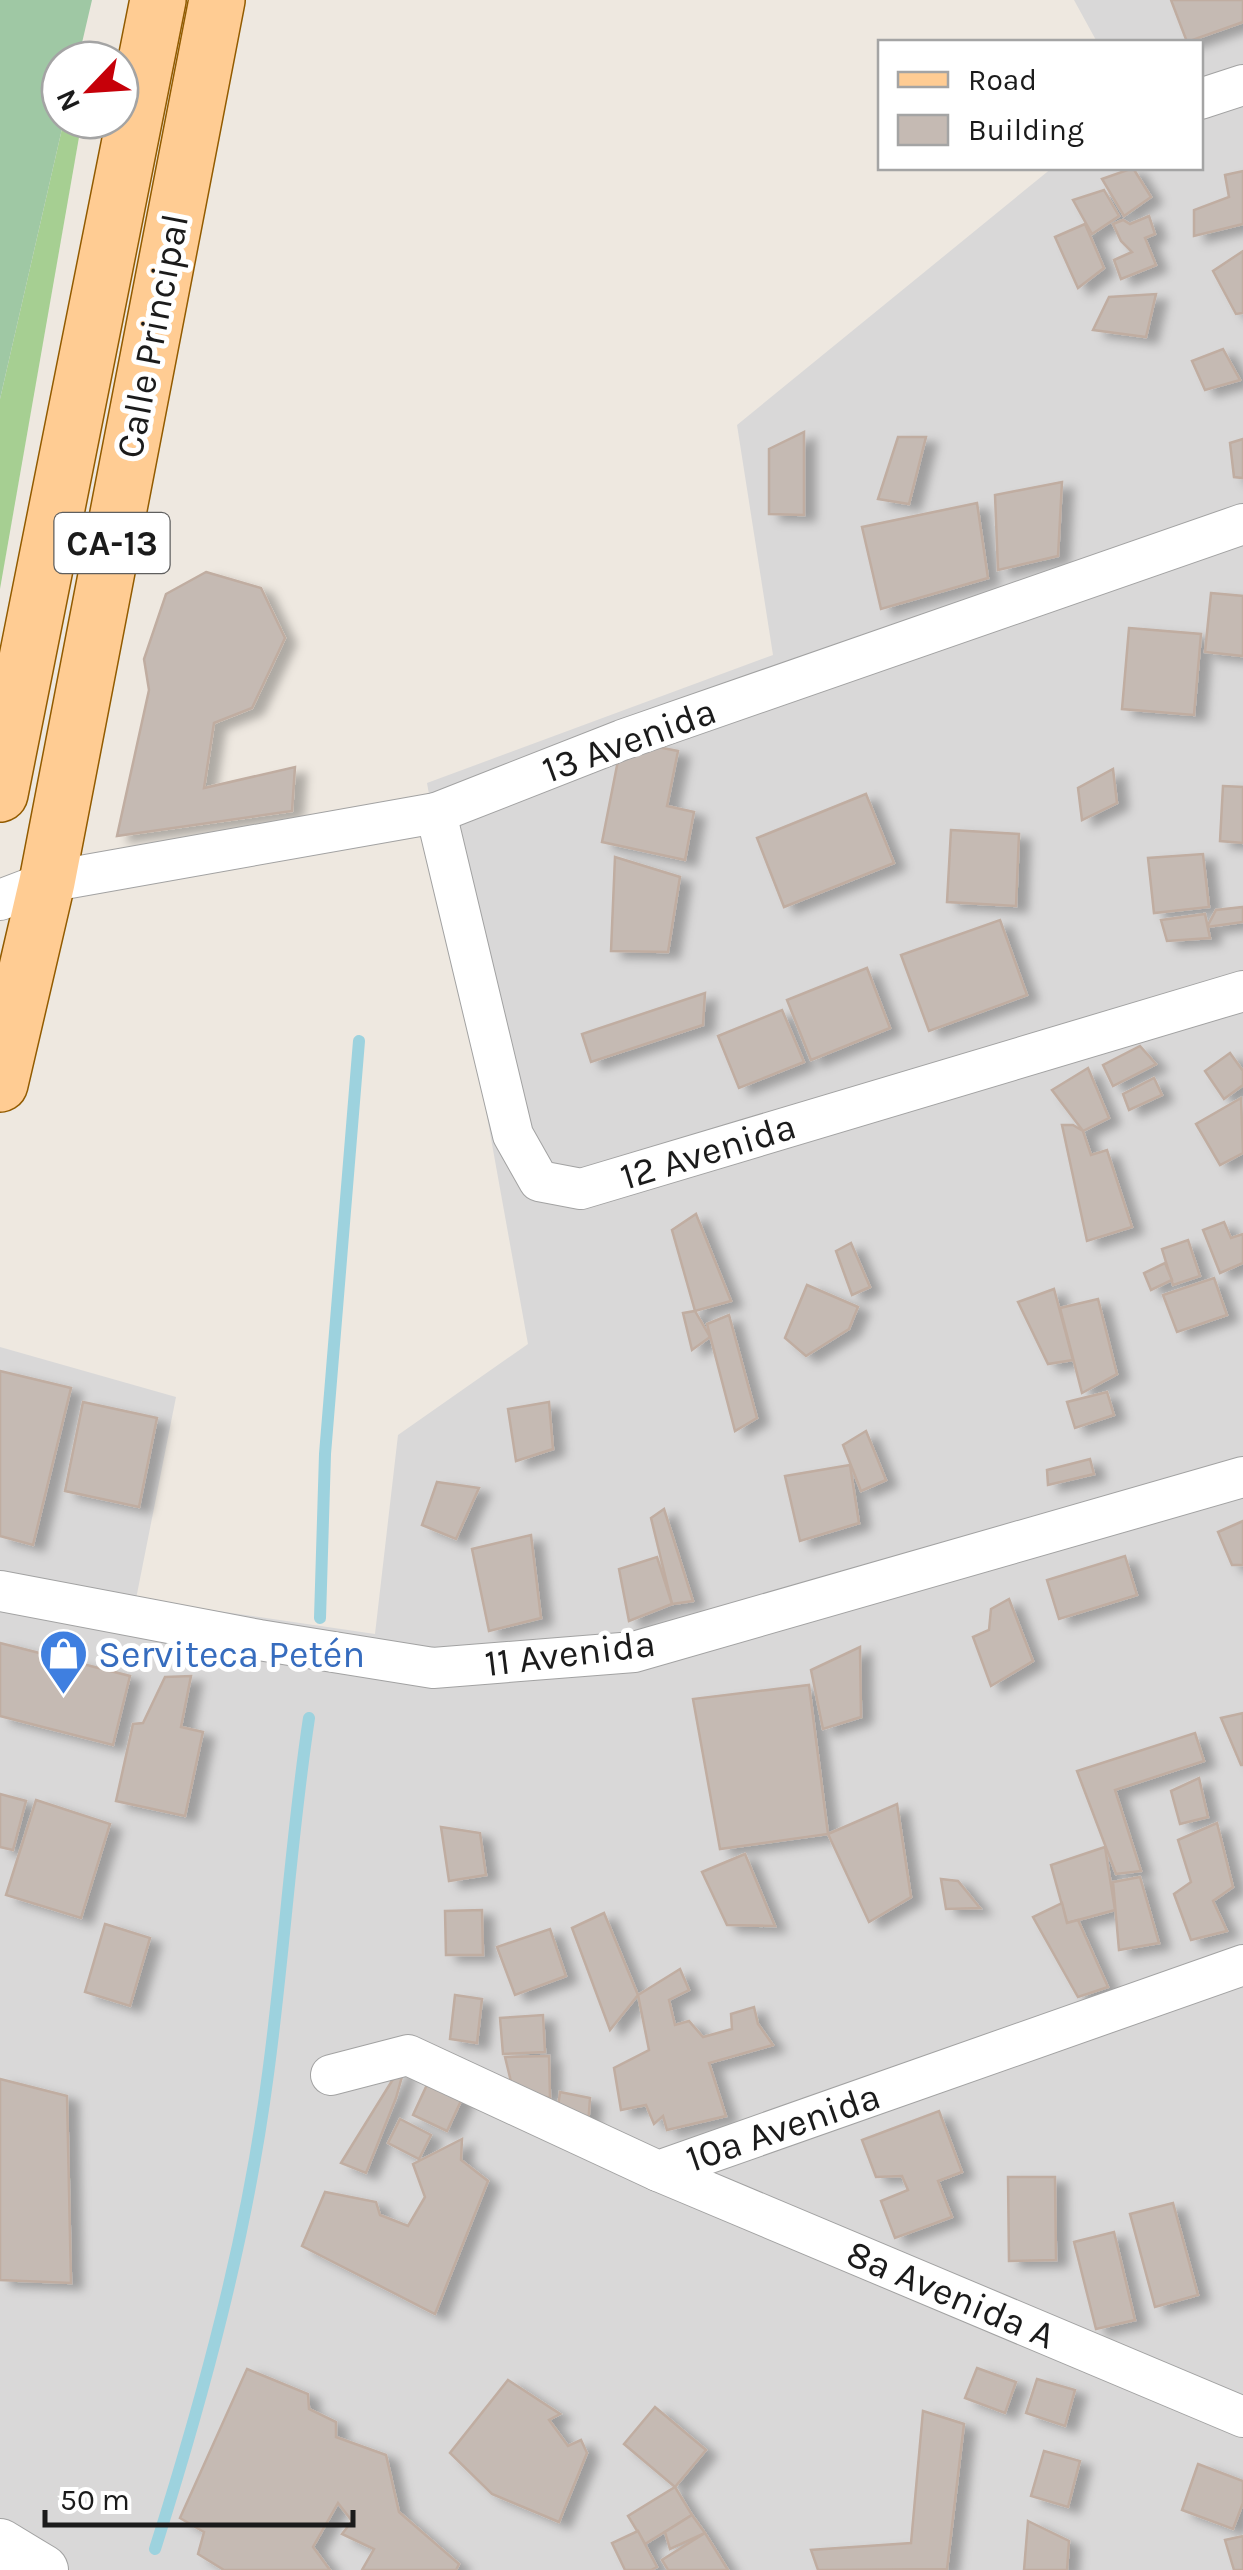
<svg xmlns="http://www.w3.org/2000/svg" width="1243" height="2570" viewBox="0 0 1243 2570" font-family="Karla,sans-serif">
<defs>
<filter id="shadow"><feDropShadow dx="11" dy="6" stdDeviation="5" flood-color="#0004"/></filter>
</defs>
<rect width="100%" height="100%" fill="#eee8e0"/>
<path fill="#d9d8d8" d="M1074,0H1243V2570H0V1347L176,1397L136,1599L375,1634L398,1435L528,1344L427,783L773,655L737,425L1052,168H1200V42H1097Z"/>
<path fill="#a6cf92" d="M64,120H82L0,589V399Z"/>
<path fill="#9fc8a4" d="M0,0H92L78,60H60V120H64L0,399Z"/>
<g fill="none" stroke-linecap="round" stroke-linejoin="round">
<g stroke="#9dd2de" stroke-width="12">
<path d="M320,1618L325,1454L359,1041"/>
<path d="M155,2549C204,2394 247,2236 268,2074C284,1956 291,1836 309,1718"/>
</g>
</g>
<g fill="#c5bab3" stroke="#c0ada1" stroke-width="2.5" filter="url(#shadow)">
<path d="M1171,0H1243V22L1187,42Z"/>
<path d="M1133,168L1151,197L1124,216L1102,179Z"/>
<path d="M1243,171V224L1194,236V210L1229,197L1225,175Z"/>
<path d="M1104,190L1119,216L1092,234L1073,200Z"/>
<path d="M1149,216L1155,234L1145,238L1156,265L1121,279L1114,260L1132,252L1121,241L1113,224L1123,220L1130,224Z"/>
<path d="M1085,224L1104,268L1078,288L1055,237Z"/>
<path d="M1243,251V313L1236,314L1213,271Z"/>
<path d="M1156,294L1146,337L1093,330L1109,297Z"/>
<path d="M1223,349L1240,380L1205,390L1192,361Z"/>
<path d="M804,432V515L769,514V449Z"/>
<path d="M898,437H926L909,504L878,499Z"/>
<path d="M1243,439V478L1234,477L1230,443Z"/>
<path d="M1062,482L1058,556L998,570L995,495Z"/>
<path d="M977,503L988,578L881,609L862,527Z"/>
<path d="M206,572L261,588L285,638L252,708L214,723L204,788L295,767L292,811L117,836L149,690L144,659L166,594Z"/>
<path d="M1211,593L1243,596V656L1205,652Z"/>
<path d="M1129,628L1201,634L1194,715L1122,709Z"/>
<path d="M622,740L678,751L667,806L694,812L685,860L602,842Z"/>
<path d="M1113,769L1117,803L1082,820L1078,788Z"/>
<path d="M1223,786L1243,787V843L1220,841Z"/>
<path d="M866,794L894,863L784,907L757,838Z"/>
<path d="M951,830L1019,834L1016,906L947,902Z"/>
<path d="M1203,854L1209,907L1154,913L1148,858Z"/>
<path d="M615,857L680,877L668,952L611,951Z"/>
<path d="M1243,907V922L1207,927L1216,910Z"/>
<path d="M1205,914L1210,938L1167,941L1161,920Z"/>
<path d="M1000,920L1027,995L929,1031L901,955Z"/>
<path d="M867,968L890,1028L811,1060L787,1000Z"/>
<path d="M705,993L703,1025L591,1062L582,1034Z"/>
<path d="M782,1010L804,1062L739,1088L718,1036Z"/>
<path d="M1140,1046L1156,1064L1113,1086L1103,1065Z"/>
<path d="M1230,1053L1243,1071V1085L1224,1099L1205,1071Z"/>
<path d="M1088,1068L1109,1118L1083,1131L1052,1090Z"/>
<path d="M1154,1078L1162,1095L1129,1110L1123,1094Z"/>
<path d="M1241,1098L1243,1153L1220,1165L1196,1124Z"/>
<path d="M1062,1125H1073L1083,1131L1091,1155L1107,1150L1132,1227L1087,1241Z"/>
<path d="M696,1214L731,1301L695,1311L672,1230Z"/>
<path d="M1224,1222L1231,1238L1243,1234V1263L1220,1273L1203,1230Z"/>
<path d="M1188,1240L1200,1276L1173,1285L1162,1249Z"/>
<path d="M851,1243L870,1287L852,1295L836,1251Z"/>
<path d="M1165,1263L1172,1280L1151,1290L1144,1273Z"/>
<path d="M1214,1278L1227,1315L1177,1332L1163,1295Z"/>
<path d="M807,1285L858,1307L849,1329L806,1356L785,1338Z"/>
<path d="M1054,1289L1073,1360L1048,1364L1018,1302Z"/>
<path d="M1098,1299L1117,1374L1082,1393L1060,1308Z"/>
<path d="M695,1311L710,1337L692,1350L683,1313Z"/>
<path d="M729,1315L757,1418L735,1431L707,1324Z"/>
<path d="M0,1371L71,1388L33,1545L0,1536Z"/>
<path d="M1107,1392L1114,1415L1075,1428L1067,1402Z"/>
<path d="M83,1402L157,1418L139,1507L65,1491Z"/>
<path d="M549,1402L553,1449L516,1461L508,1409Z"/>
<path d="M866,1431L886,1480L861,1491L843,1445Z"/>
<path d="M1090,1459L1094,1474L1048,1485L1047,1470Z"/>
<path d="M850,1465L859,1523L800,1541L785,1476Z"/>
<path d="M437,1482L479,1488L456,1539L422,1525Z"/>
<path d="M664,1509L693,1601L672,1604L651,1518Z"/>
<path d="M1243,1521V1565H1232L1218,1532Z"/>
<path d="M531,1535L541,1618L489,1631L472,1549Z"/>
<path d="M1125,1556L1137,1595L1059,1619L1047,1580Z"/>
<path d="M657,1557L672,1604L629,1621L619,1569Z"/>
<path d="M1009,1599L1033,1661L991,1686L973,1637L989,1630L991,1609Z"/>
<path d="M0,1643L130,1676L113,1745L0,1716Z"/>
<path d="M860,1647L861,1717L823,1729L811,1670Z"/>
<path d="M191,1676L181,1727L203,1732L185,1816L116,1801L133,1724L143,1723L165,1677Z"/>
<path d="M809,1685L828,1834L720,1849L693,1699Z"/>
<path d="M1243,1713V1765H1241L1221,1718Z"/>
<path d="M1195,1733L1204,1761L1115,1790L1141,1871L1116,1874L1077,1771Z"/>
<path d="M1199,1778L1208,1817L1180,1824L1171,1791Z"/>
<path d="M0,1794L26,1801L13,1850L0,1847Z"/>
<path d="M36,1800L110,1824L81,1918L6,1895Z"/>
<path d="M897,1804L911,1897L869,1922L828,1834Z"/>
<path d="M1217,1823L1233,1887L1213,1901L1227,1931L1191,1940L1174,1894L1191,1882L1178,1840Z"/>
<path d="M441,1827L480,1833L486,1875L449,1881Z"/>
<path d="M1105,1847L1115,1910L1067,1923L1051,1865Z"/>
<path d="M745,1854L775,1926L727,1925L702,1872Z"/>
<path d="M1140,1877L1159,1943L1119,1950L1113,1882Z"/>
<path d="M941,1879L958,1881L980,1908L946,1909Z"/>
<path d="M1062,1903L1067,1923L1078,1920L1108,1987L1078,1997L1033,1917Z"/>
<path d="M482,1910L483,1955H446L445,1911Z"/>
<path d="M604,1913L638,1995L610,2030L572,1928Z"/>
<path d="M105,1924L150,1938L130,2006L85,1992Z"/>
<path d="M550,1929L566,1976L515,1995L497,1947Z"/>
<path d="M680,1969L689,1990L669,2000L675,2025L689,2021L703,2037L732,2029L731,2014L754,2007L758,2024L773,2045L709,2063L726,2116L667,2130L663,2116L654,2124L646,2105L621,2110L614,2068L649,2050L638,1995Z"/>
<path d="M455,1995L482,1999L477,2043L450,2039Z"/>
<path d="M543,2015L545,2052L503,2054L500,2018Z"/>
<path d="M408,2055L396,2098L366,2173L341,2163Z"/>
<path d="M549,2056L550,2098L513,2090L505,2057Z"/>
<path d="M432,2074L466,2090L447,2131L413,2115Z"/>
<path d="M0,2079L67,2096L71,2283L0,2280Z"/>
<path d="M560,2092L590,2098L588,2126L557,2115Z"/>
<path d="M939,2111L962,2172L938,2181L952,2217L895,2238L881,2201L908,2190L902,2176L876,2177L862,2140Z"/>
<path d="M400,2119L431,2135L419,2159L388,2143Z"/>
<path d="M462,2139L461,2160L488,2181L435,2314L302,2246L325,2192L376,2202L380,2215L408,2226L425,2197L413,2164Z"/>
<path d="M1008,2177H1055L1056,2260L1009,2261Z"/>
<path d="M1173,2203L1198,2295L1155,2307L1130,2214Z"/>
<path d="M1114,2232L1135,2320L1096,2329L1074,2242Z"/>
<path d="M977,2368L1016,2382L1005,2413L965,2398Z"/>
<path d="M247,2369L308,2394L309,2409L336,2422V2437L386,2455L399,2512L459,2564L456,2570H362L374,2549L342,2534L352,2521L338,2503L313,2547L330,2570H224L198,2554L204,2532L180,2518Z"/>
<path d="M1037,2379L1075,2390L1065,2426L1026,2413Z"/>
<path d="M508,2380L560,2414L549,2420L568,2446L581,2440L587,2453L559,2522L492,2494L450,2453Z"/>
<path d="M655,2407L706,2450L675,2487L624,2444Z"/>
<path d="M923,2411L964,2424L947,2569L818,2570L811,2550L911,2543Z"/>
<path d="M1044,2451L1080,2461L1068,2507L1031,2496Z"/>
<path d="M1198,2464L1243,2481V2503L1233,2529L1182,2510Z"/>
<path d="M675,2487L692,2515L645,2544L628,2516Z"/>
<path d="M692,2515L705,2533L670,2549L665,2532Z"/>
<path d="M1028,2521L1069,2541L1067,2570H1024Z"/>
<path d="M638,2531L657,2567L651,2570H625L612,2543Z"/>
<path d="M705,2533L728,2570H668L662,2560Z"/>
<path d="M1243,2536V2570H1234L1225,2540Z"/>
</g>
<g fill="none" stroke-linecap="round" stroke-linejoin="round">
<defs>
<g id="minor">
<path d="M1200,99L1243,85"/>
<path d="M436,813L513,1135L539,1181L581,1189L1243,991"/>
<path d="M0,900L47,882L436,813L622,740L1243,524"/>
<path d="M0,1591L259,1640L433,1668L634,1652L1243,1477"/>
<path d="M331,2075L408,2055L658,2171L1243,1965"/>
<path d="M658,2171L1243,2417"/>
</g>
<path id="tertiary" d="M0,2544L43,2570"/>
<g id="primary">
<path d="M0,794L158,0"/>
<path d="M0,1084L47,882L217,0"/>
</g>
</defs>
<use href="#minor" stroke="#a2a2a2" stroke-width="42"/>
<use href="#tertiary" stroke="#a2a2a2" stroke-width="52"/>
<use href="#primary" stroke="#925b00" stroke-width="58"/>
<use href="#minor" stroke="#fff" stroke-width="40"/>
<use href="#tertiary" stroke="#fff" stroke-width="50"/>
<use href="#primary" stroke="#ffcc93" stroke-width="55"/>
</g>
<defs>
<symbol id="shop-pin" viewBox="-11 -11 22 30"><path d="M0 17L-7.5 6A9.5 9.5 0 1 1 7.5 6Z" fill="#3f7fe0" stroke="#fff"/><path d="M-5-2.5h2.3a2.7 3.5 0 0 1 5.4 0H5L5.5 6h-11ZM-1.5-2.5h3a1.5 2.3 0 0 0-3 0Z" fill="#fff"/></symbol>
</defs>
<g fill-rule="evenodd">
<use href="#shop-pin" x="36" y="1626" width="55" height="75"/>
</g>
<g text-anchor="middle" stroke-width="10" stroke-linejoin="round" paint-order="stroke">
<rect fill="#fff" stroke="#5f5f5f" stroke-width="2.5" x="54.5" y="513" width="115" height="60" rx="8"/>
<g font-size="35" font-weight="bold" fill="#1b1b1b">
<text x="112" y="555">CA-13</text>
</g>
<g font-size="38" fill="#1b1b1b" stroke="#fff">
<text transform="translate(152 336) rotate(-79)" y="13">Calle Principal</text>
<text transform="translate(629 740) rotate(-20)" y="13">13 Avenida</text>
<text transform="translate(708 1151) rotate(-17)" y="13">12 Avenida</text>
<text transform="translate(570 1653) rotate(-7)" y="13">11 Avenida</text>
<text transform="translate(783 2127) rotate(-19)" y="13">10a Avenida</text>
<text transform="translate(951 2294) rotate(23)" y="13">8a Avenida A</text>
</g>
<g font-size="38" fill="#366cbe" stroke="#fff" text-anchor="start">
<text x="98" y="1667">Serviteca Petén</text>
</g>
</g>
<rect x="878" y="40" width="325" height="130" fill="#ffffff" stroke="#a4a4a4" stroke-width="2.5"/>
<rect x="898" y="72" width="50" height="15" fill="#ffcc93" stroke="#a4a4a4" stroke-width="2.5"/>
<text x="968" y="90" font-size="30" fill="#1b1b1b">Road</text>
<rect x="898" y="115" width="50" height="30" fill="#c5bab3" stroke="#a4a4a4" stroke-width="2.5"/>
<text x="968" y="140" font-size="30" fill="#1b1b1b">Building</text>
<g transform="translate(90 90) rotate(245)"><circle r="48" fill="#ffffff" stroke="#a4a4a4" stroke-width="2.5"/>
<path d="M0-8L18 38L0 25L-18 38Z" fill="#c60009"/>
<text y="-15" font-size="28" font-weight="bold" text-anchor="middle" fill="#1b1b1b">N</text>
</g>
<path d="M45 2510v15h308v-15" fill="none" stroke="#1b1b1b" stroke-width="5"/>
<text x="60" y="2510" font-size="30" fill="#1b1b1b" stroke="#ffffff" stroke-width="8" paint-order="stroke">50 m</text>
</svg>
